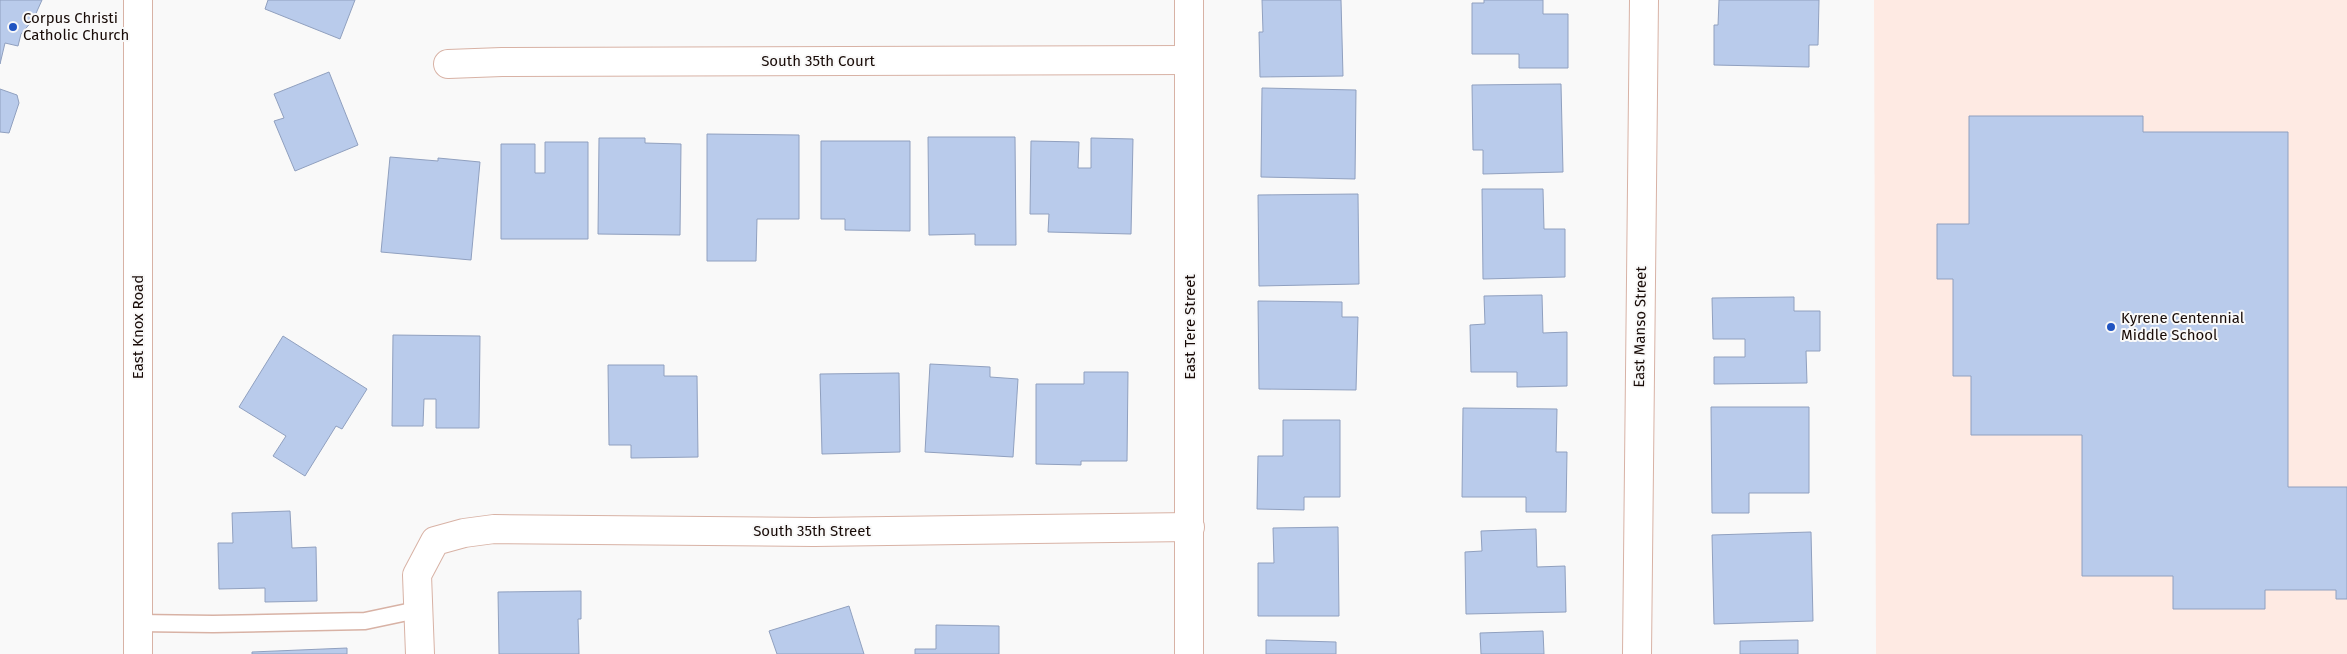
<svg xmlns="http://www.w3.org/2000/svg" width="2347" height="654" viewBox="0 0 2347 654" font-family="'Fira Sans',sans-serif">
<rect width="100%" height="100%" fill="#f9f9f9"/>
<path fill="#feeae3" d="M1874,0H2347V654H1876Z"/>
<g fill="#b9cbeb" stroke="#90a0bf">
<path d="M0,0H42L33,20L21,34L18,46L5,43L0,64Z"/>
<path d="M268,0H355L340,39L265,9Z"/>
<path d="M1262,0H1341L1343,76L1260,77L1259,32H1263Z"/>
<path d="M1484,0H1543V14H1568V68H1519V54H1472V3H1484Z"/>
<path d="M1719,0H1819L1818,45H1809V67L1714,65V25H1718Z"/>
<path d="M329,72L358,145L295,171L274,121L284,118L274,94Z"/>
<path d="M1561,84L1563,172L1483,174V150H1473L1472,85Z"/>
<path d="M1262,88L1356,90L1355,179L1261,177Z"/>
<path d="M0,89L17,95L19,103L9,133L0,132Z"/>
<path d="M1969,116H2143V132H2288V487H2347V599H2336V590H2265V609H2173V576H2082V435H1971V376H1953V279H1937V224H1969Z"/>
<path d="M707,134L799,135V219H757L756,261H707Z"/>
<path d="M928,137H1015L1016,245H975V234L929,235Z"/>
<path d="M599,138H645V143L681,144L680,235L598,234Z"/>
<path d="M1091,138L1133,139L1131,234L1048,232L1049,214H1030L1031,141L1079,142L1078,168H1091Z"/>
<path d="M821,141H910V231L845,230V219H821Z"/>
<path d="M545,142H588V239H501V144H535V173H545Z"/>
<path d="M390,157L438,161V158L480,162L471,260L381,252Z"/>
<path d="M1482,189H1543L1544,229H1565V277L1483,279Z"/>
<path d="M1358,194L1359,284L1259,286L1258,195Z"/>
<path d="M1542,295L1543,333L1567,332V386L1517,387V372H1471L1470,325L1485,324L1484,296Z"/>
<path d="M1794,297V311H1820V351H1806L1807,383L1714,384V357H1745V339H1713L1712,298Z"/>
<path d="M1258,301L1342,302V317H1358L1356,390L1259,389Z"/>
<path d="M393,335L480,336L479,428H436V399H424L423,426H392Z"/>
<path d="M283,336L367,389L342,429L336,426L305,476L273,456L286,436L239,407Z"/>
<path d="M930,364L990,367V377L1018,379L1013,457L925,452Z"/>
<path d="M608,365H664V376H697L698,457L631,458V445H609Z"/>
<path d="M1084,372H1128L1127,461H1081V465L1036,464V384H1084Z"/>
<path d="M899,373L900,452L822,454L820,374Z"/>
<path d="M1711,407H1809V493H1749V513H1712Z"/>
<path d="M1463,408L1557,409L1556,452H1567L1566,512H1526V497H1462Z"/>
<path d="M1283,420H1340V497H1304V510L1257,509L1258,456H1283Z"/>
<path d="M290,511L292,548L316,547L317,601L265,602V588L219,589L218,543H233L232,513Z"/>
<path d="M1338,527L1339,616H1258V563H1274L1273,528Z"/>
<path d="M1536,529L1537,567L1565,566L1566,612L1466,614L1465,552L1482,551L1481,531Z"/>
<path d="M1811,532L1813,621L1714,624L1712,535Z"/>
<path d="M581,591V619H578L579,654H499L498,592Z"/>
<path d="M849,606L864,654H777L769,631Z"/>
<path d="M936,625L999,626V654H915V649H936Z"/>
<path d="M1543,631L1544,654H1481L1480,633Z"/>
<path d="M1266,640L1336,642V654H1266Z"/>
<path d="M1798,640V654H1740V641Z"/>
<path d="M347,648V654H252V652Z"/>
</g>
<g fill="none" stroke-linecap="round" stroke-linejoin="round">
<defs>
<path id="service" d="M138,623L213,624L365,621L417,610"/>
<g id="minor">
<path d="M138,0V654"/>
<path d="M448,64L502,62L1189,60"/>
<path d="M420,654L417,575L435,541L464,533L494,529L814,532L1190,527"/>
<path d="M1189,654V0"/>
<path d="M1637,654L1644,0"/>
</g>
</defs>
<use href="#service" stroke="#d8b2a5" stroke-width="19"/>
<use href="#minor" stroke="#d8b2a5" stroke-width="30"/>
<use href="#service" stroke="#fff" stroke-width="16"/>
<use href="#minor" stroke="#fff" stroke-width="28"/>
</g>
<g fill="#2054c1" stroke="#f9f9f9" stroke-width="2">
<circle cx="13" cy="27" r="5"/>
<circle cx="2111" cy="327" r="5"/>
</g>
<g text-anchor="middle" stroke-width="4" stroke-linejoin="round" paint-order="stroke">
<g font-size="15" fill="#180b07" stroke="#f9f9f9" text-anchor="start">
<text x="23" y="23">Corpus Christi<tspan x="23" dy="17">Catholic Church</tspan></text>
<text x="2121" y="323">Kyrene Centennial<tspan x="2121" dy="17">Middle School</tspan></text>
</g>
<g font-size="15" fill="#180b07" stroke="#f9f9f9">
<text x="818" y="66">South 35th Court</text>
<text transform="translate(138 327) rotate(-90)" y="5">East Knox Road</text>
<text transform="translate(1190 327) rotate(-90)" y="5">East Tere Street</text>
<text transform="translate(1640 327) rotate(-89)" y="5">East Manso Street</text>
<text x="812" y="536">South 35th Street</text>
</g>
</g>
</svg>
